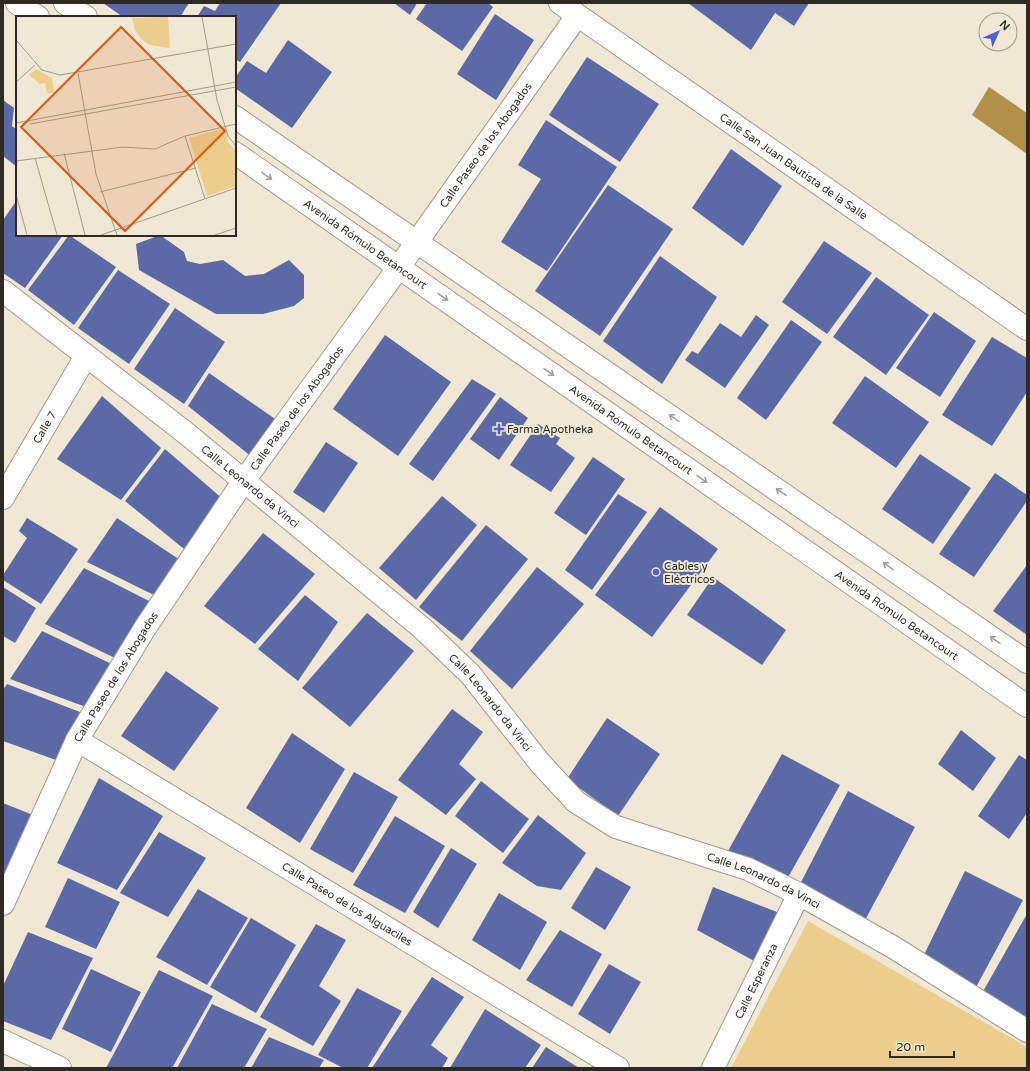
<svg xmlns="http://www.w3.org/2000/svg" width="1030" height="1071" viewBox="0 0 1030 1071" font-family="'Varela Round',sans-serif">
<rect width="100%" height="100%" fill="#f0e7d4"/>
<path fill="#edcd8c" d="M808,921L1027,1047V1068H731Z"/>
<path fill="#b19049" d="M989,87L1027,113V154L972,115Z"/>
<g fill="#5b69a6">
<path d="M103,3H189L180,17H123Z"/>
<path d="M220,3H281L240,62L235,59V17H197L204,6L215,11Z"/>
<path d="M394,3H417L410,15Z"/>
<path d="M427,3H488L493,7L462,51L416,19Z"/>
<path d="M688,3H809L794,26L775,13L751,50Z"/>
<path d="M495,14L534,40L496,100L457,74Z"/>
<path d="M288,40L332,72L292,128L235,88V78L247,61L266,73Z"/>
<path d="M587,57L659,104L620,162L549,115Z"/>
<path d="M3,100L14,108L12,126L17,130V167L3,156Z"/>
<path d="M546,120L617,167L547,271L501,242L541,179L518,165Z"/>
<path d="M731,149L782,186L743,246L692,208Z"/>
<path d="M608,185L673,229L600,336L535,291Z"/>
<path d="M17,200V235H63L25,288L3,273V220Z"/>
<path d="M69,235L116,267L74,325L28,290Z"/>
<path d="M160,235L184,252L187,261L200,264L223,260L245,276L264,274L289,260L304,275V298L294,306L263,314H216L139,270L136,244Z"/>
<path d="M824,241L872,273L827,334L782,302Z"/>
<path d="M660,256L717,297L662,384L603,341Z"/>
<path d="M118,270L170,304L129,364L78,328Z"/>
<path d="M876,277L929,315L886,375L833,337Z"/>
<path d="M175,308L225,342L184,404L134,369Z"/>
<path d="M934,312L976,341L940,397L896,368Z"/>
<path d="M756,315L769,325L725,388L685,360L692,351L698,354L720,323L741,337Z"/>
<path d="M791,320L822,342L766,420L737,398Z"/>
<path d="M385,335L451,382L398,456L333,409Z"/>
<path d="M992,337L1027,358V392L992,446L942,415Z"/>
<path d="M209,373L278,421L252,457L188,406Z"/>
<path d="M865,376L929,422L896,468L832,423Z"/>
<path d="M472,379L496,394L433,481L409,464Z"/>
<path d="M102,396L161,448L121,500L57,459Z"/>
<path d="M500,397L528,418L499,460L470,439Z"/>
<path d="M538,424L560,438L556,444L575,458L551,492L510,465Z"/>
<path d="M326,442L358,463L324,513L293,492Z"/>
<path d="M165,449L224,500L189,553L125,501Z"/>
<path d="M920,454L971,488L933,544L882,509Z"/>
<path d="M593,457L625,479L586,535L554,513Z"/>
<path d="M995,473L1027,495V501L974,577L939,554Z"/>
<path d="M618,494L647,512L592,590L565,570Z"/>
<path d="M442,496L477,525L416,600L379,568Z"/>
<path d="M660,507L718,549L652,637L595,595Z"/>
<path d="M27,518L78,549L41,604L3,580V575L27,538L19,531Z"/>
<path d="M117,518L183,562L160,598L87,562Z"/>
<path d="M486,525L528,559L462,641L419,607Z"/>
<path d="M263,533L315,574L255,644L204,606Z"/>
<path d="M1027,565V635L993,611Z"/>
<path d="M537,567L584,604L512,689L470,651Z"/>
<path d="M84,568L155,604L121,661L45,624Z"/>
<path d="M713,577L786,630L762,665L687,615Z"/>
<path d="M3,587L36,608L15,643L3,636Z"/>
<path d="M305,595L338,622L298,681L258,649Z"/>
<path d="M367,613L414,651L350,727L302,688Z"/>
<path d="M42,631L116,666L86,707L10,679Z"/>
<path d="M166,671L219,708L174,771L121,736Z"/>
<path d="M7,684L80,712L56,760L3,741V690Z"/>
<path d="M452,709L483,732L459,764L476,779L446,815L398,780Z"/>
<path d="M607,718L660,754L618,816L567,779Z"/>
<path d="M961,730L996,758L973,791L938,764Z"/>
<path d="M292,733L345,769L300,843L246,808Z"/>
<path d="M782,754L840,785L786,881L728,851Z"/>
<path d="M1019,755L1027,760V813L1009,839L978,816Z"/>
<path d="M354,772L398,797L353,873L310,849Z"/>
<path d="M99,778L163,816L117,890L57,863Z"/>
<path d="M481,781L529,819L503,853L455,816Z"/>
<path d="M848,791L915,827L864,922L798,888Z"/>
<path d="M3,803L33,815L7,877L3,876Z"/>
<path d="M538,815L586,853L561,890L537,886L502,863Z"/>
<path d="M395,816L445,846L405,913L353,885Z"/>
<path d="M159,832L206,858L168,917L120,893Z"/>
<path d="M451,848L477,864L438,928L413,912Z"/>
<path d="M596,867L631,887L605,930L571,908Z"/>
<path d="M965,871L1023,900L975,989L921,961Z"/>
<path d="M68,878L120,902L96,949L45,927Z"/>
<path d="M713,887L782,914L756,962L697,930Z"/>
<path d="M198,889L248,918L207,985L156,957Z"/>
<path d="M499,893L547,922L520,970L472,940Z"/>
<path d="M1027,914V1021L981,995Z"/>
<path d="M251,918L296,945L256,1013L210,987Z"/>
<path d="M316,924L346,940L319,986L341,1001L313,1046L260,1017Z"/>
<path d="M560,930L602,954L572,1007L526,980Z"/>
<path d="M28,932L93,958L51,1040L3,1021V986Z"/>
<path d="M609,964L641,982L610,1034L578,1014Z"/>
<path d="M91,969L141,992L111,1052L62,1029Z"/>
<path d="M159,970L213,996L172,1068H106Z"/>
<path d="M432,977L464,997L431,1045L448,1058L442,1068H372Z"/>
<path d="M357,988L402,1011L367,1068H343L318,1055Z"/>
<path d="M212,1004L267,1029L244,1068H177Z"/>
<path d="M485,1009L541,1045L525,1068H450Z"/>
<path d="M269,1037L324,1060L319,1068H251Z"/>
<path d="M546,1047L579,1068H532Z"/>
</g>
<g fill="none" stroke-linecap="round" stroke-linejoin="round">
<defs>
<g id="minor">
<path id="s1" d="M560,3L1027,329"/>
<path id="s2" d="M3,291L187,434L422,628L470,674L540,763L576,802L616,827L748,869L799,894L893,947L1027,1031"/>
<path id="s3" d="M3,498L86,356"/>
<path id="s4" d="M77,740L618,1068"/>
<path id="s5" d="M3,904L77,740L145,628L243,482L399,267L577,16"/>
<path d="M3,1041L60,1068"/>
<path id="s6" d="M713,1068L799,894"/>
</g>
<g id="secondary">
<path d="M17,3L38,17"/>
<path d="M65,3L86,17"/>
<path d="M235,117L1027,662"/>
<path id="s7" d="M235,153L1027,706"/>
</g>
</defs>
<use href="#minor" stroke="#a29988" stroke-width="24"/>
<use href="#secondary" stroke="#a29988" stroke-width="24"/>
<use href="#minor" stroke="#fff" stroke-width="22"/>
<use href="#secondary" stroke="#fff" stroke-width="22"/>
</g>
<defs><path id="oneway-shaft" d="M-6 0H5M1.5-3L5.5 0L1.5 3" fill="none" stroke-width="1.6" stroke-linecap="round" stroke-linejoin="round"/></defs>
<g stroke="#a19f9c">
<use href="#oneway-shaft" transform="translate(267 176) rotate(35)"/>
<use href="#oneway-shaft" transform="translate(443 297) rotate(35)"/>
<use href="#oneway-shaft" transform="translate(549 372) rotate(35)"/>
<use href="#oneway-shaft" transform="translate(674 418) rotate(-145)"/>
<use href="#oneway-shaft" transform="translate(702 479) rotate(35)"/>
<use href="#oneway-shaft" transform="translate(781 492) rotate(-145)"/>
<use href="#oneway-shaft" transform="translate(888 566) rotate(-145)"/>
<use href="#oneway-shaft" transform="translate(995 640) rotate(-145)"/>
</g>
<g fill="#4f5ed4" stroke="#f0e7d4" stroke-width="1.5">
<path d="M497 423h4v4h4v4h-4v4h-4v-4h-4v-4h4z"/>
<circle cx="656" cy="572" r="4"/>
</g>
<g text-anchor="middle" stroke-width="4" stroke-linejoin="round" paint-order="stroke">
<g font-size="11" fill="#2e2a23" stroke="#f0e7d4">
<text dy="4" stroke="none"><textPath href="#s5" startOffset="902">Calle Paseo de los Abogados</textPath></text>
<text dy="4" stroke="none"><textPath href="#s1" startOffset="285">Calle San Juan Bautista de la Salle</textPath></text>
<text dy="4" stroke="none"><textPath href="#s7" startOffset="159">Avenida Rómulo Betancourt</textPath></text>
<text dy="4" stroke="none"><textPath href="#s5" startOffset="578">Calle Paseo de los Abogados</textPath></text>
<text dy="4" stroke="none"><textPath href="#s3" startOffset="82">Calle 7</textPath></text>
<text dy="4" stroke="none"><textPath href="#s7" startOffset="483">Avenida Rómulo Betancourt</textPath></text>
<text dy="4" stroke="none"><textPath href="#s2" startOffset="315">Calle Leonardo da Vinci</textPath></text>
<text dy="4" stroke="none"><textPath href="#s7" startOffset="807">Avenida Rómulo Betancourt</textPath></text>
<text dy="4" stroke="none"><textPath href="#s5" startOffset="254">Calle Paseo de los Abogados</textPath></text>
<text dy="4" stroke="none"><textPath href="#s2" startOffset="639">Calle Leonardo da Vinci</textPath></text>
<text dy="4" stroke="none"><textPath href="#s2" startOffset="975">Calle Leonardo da Vinci</textPath></text>
<text dy="4" stroke="none"><textPath href="#s4" startOffset="316">Calle Paseo de los Alguaciles</textPath></text>
<text dy="4" stroke="none"><textPath href="#s6" startOffset="97">Calle Esperanza</textPath></text>
</g>
<g font-size="11" fill="#2e2a23" stroke="#f0e7d4" text-anchor="start">
<text x="507" y="433">Farma Apotheka</text>
<text x="664" y="570">Cables y<tspan x="664" dy="13">Eléctricos</tspan></text>
</g>
</g>
<g transform="translate(16 16)">
<rect width="220" height="220" fill="#f0e7d4"/>
<path d="M152,1L154,32L134,29L126,24L119,14L116,2ZM20,53L36,62L38,77H31L29,67L24,68L13,59ZM209,112L212,126L220,135V170L191,180L173,122Z" fill="#edcd8c"/>
<path fill="none" stroke="#a29b8d" stroke-width="1" d="M186,1L201,84L212,120L220,130M0,24L26,54L44,59L220,28M62,57L80,158L101,219M0,66L19,49M0,107L220,66M14,108L220,71M169,120L189,183M48,137L69,219M19,142L41,219M0,145L107,131L139,133L169,120L220,108M84,176L180,152M0,178L11,219M85,219L220,172M199,219L220,212"/>
<path fill="#df570d" fill-opacity="0.15" stroke="#df570d" stroke-width="2" d="M105,11L209,115L109,215L5,111Z"/>
<rect width="220" height="220" fill="none" stroke="#2e2a23" stroke-width="2"/>
</g>
<rect width="1030" height="1071" fill="none" stroke="#2e2a23" stroke-width="8"/>
<g transform="translate(998 32) rotate(45)"><circle r="19" fill="#f0e7d4" stroke="#a29b8d"/>
<path d="M0-3L7 15L0 10L-7 15Z" fill="#4f5ed4"/>
<text y="-6" font-size="11" font-weight="bold" text-anchor="middle" fill="#2e2a23">N</text>
</g>
<path d="M890 1051v6h64v-6" fill="none" stroke="#2e2a23" stroke-width="2"/>
<text x="896" y="1051" font-size="12" fill="#2e2a23" stroke="#f0e7d4" stroke-width="3" paint-order="stroke">20 m</text>
</svg>
